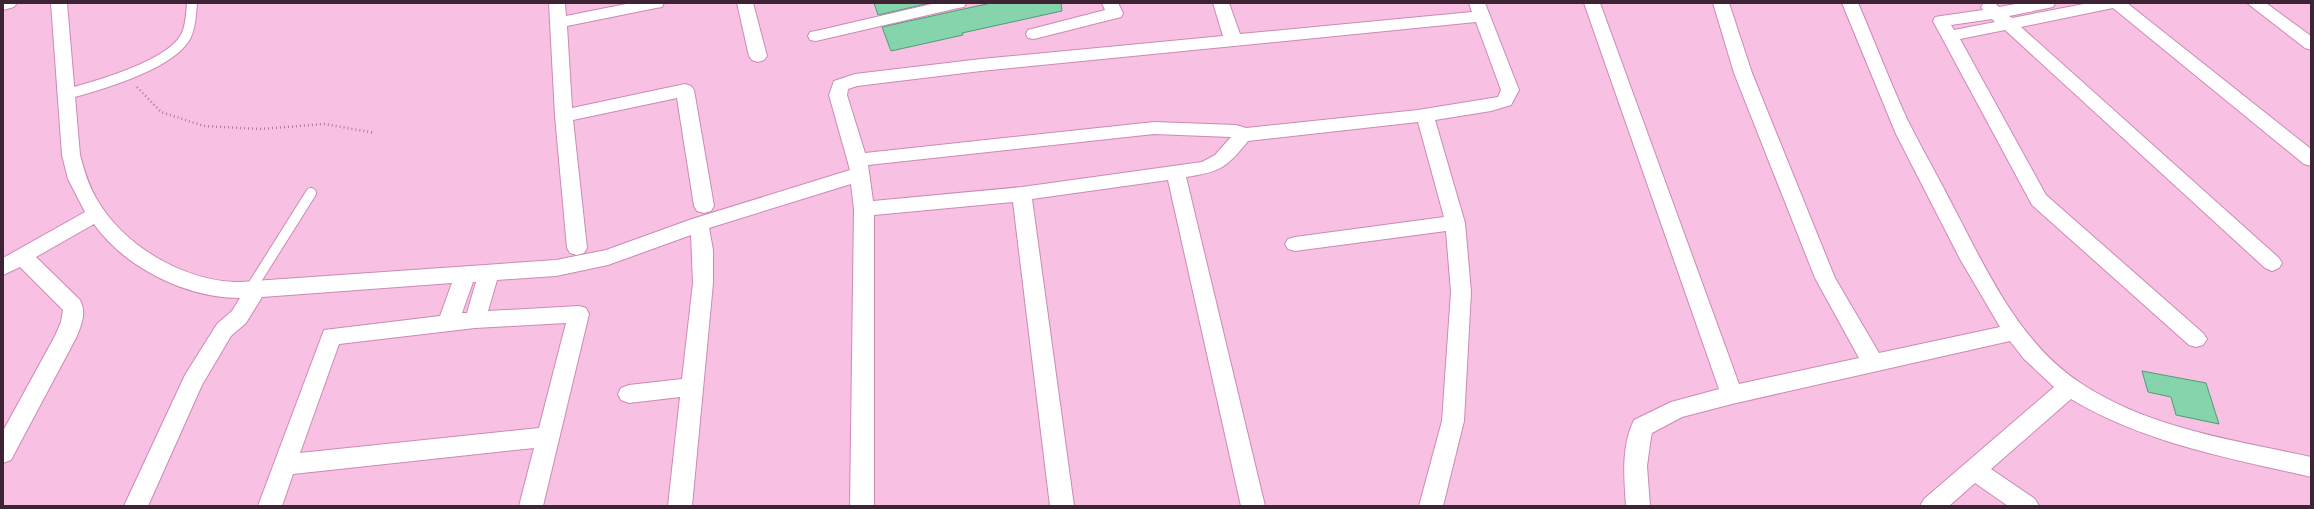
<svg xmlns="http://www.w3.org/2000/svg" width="2314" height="509" viewBox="0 0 2314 509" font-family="Cabin,sans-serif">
<rect width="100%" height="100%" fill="#f8c0e3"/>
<g fill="#86d4ac" stroke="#4e9c77">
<path d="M874,3H926V4L878,15Z"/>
<path d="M991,3H1061L1062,11L962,33L963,35L891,51L882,27Z"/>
<path d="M2142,371L2206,383L2219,424L2176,415L2171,397L2148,392Z"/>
</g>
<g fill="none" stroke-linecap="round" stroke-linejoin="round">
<defs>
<g id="service">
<path d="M67,94C97,86 171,65 186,36C191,26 191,14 192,3"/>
<path d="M250,290L311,193"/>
</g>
<g id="minor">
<path d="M51,3H67L80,155C84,170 88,184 96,198C123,246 185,282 240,282L556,260L606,250L692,219L850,170L829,95L834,81L855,74L981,59L1223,36L1213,3H1229L1240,34L1472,12L1469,3H1485L1519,90L1511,105L1491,111L1435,120L1465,223L1471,292L1464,421L1443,506H1419L1442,421L1451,292L1446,231L1295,251L1288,249L1285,244L1288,239L1295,237L1444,217L1418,122L1248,141C1227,167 1221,172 1186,177L1265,506H1241L1168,180L1032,199L1074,506H1050L1013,202L874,215V506H850L854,209L851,184L709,228L713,250V283L692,506H668L680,397L629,403L621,400L618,394L621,388L629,385L682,379L693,283L691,235L608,265L556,276L497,280L488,311L579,306L586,308L589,314L543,506H519L534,448L293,474L282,506H258L324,330L440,316L452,283L262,297L246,323L231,336L202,385L148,506H124L185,375L217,324L232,311L240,298C187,298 125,268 94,224L36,257L80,300C87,313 81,326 76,338L11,460L3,463V431L55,336L61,322L63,310L20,267L3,275V258L85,212L68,179L62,155ZM1476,22L1501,90L1498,97L1418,110L1246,128L1236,125L1154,122L865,153L847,95L848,89L857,86L981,71ZM1154,134L1231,137L1215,155L1202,162L1022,187L873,201L868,165ZM473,282H476L467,313H462ZM566,323L539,428L300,453L339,344L475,328Z"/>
<path d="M549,3H565L566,16L631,3H664L662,7L656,8L567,26L572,108L685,84L691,86L694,90L714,206L711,211L704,213L697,211L694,206L677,98L573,120L587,248L584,253L577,255L570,253L567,248L555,116Z"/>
<path d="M737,3H753L767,56L764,60L758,62L752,60L749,56Z"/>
<path d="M936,3H966L964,7L958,8L816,41L810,40L808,36L810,32L816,31Z"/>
<path d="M1102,3H1118L1123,13L1121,17L1034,39L1028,38L1026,34L1028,30L1105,10Z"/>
<path d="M1584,3H1600L1739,384L1859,358L1815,278L1734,73L1713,3H1729L1752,73L1835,278L1879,353L2000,327L1960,259L1896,134L1842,3H1858C1875,42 1890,82 1908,121C1923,151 1940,180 1955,210C1987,271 2019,342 2079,382C2147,428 2233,440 2311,457V477C2229,458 2144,443 2071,399L1991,469L2035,499L2039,506H2008L1975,483L1949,506H1920L1924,499L2054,387L2024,359L2010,341L1732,404L1682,417L1652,433L1651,437L1647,466L1650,506H1626C1624,478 1621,446 1634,420L1671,402L1719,389Z"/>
<path d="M1984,3H1995L1999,7L2021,3H2055L2053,7L2009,16L2012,18L2089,3H2127L2311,149V166L2304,164L2113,8L2021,27L2279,258L2282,263L2279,268L2272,271L2265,268L2005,30L1960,39L2046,195L2203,333L2207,339L2203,345L2196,347L2189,345L2032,205L1933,21L1935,17L1941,16L1983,10L1981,7ZM1992,19L1995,22L1954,30L1951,25Z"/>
<path d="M2247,3H2266L2311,36V50L2305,48Z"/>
</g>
<path id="tertiary" d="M3,3H17L14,7L3,10Z"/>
</defs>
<use href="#service" stroke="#cc8ab4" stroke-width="12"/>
<use href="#minor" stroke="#cc8ab4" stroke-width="2"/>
<use href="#tertiary" stroke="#cc8ab4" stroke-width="2"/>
<path stroke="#a87d98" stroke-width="2.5" stroke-dasharray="1 3" stroke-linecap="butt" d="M137,87L161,112L204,126L260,129L325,124L375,133"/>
<use href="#service" stroke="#fff" stroke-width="10"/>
<use href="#minor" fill="#fff" fill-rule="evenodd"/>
<use href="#tertiary" fill="#fff" fill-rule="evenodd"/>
</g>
<rect width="2314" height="509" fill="none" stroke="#3e2334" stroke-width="8"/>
</svg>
